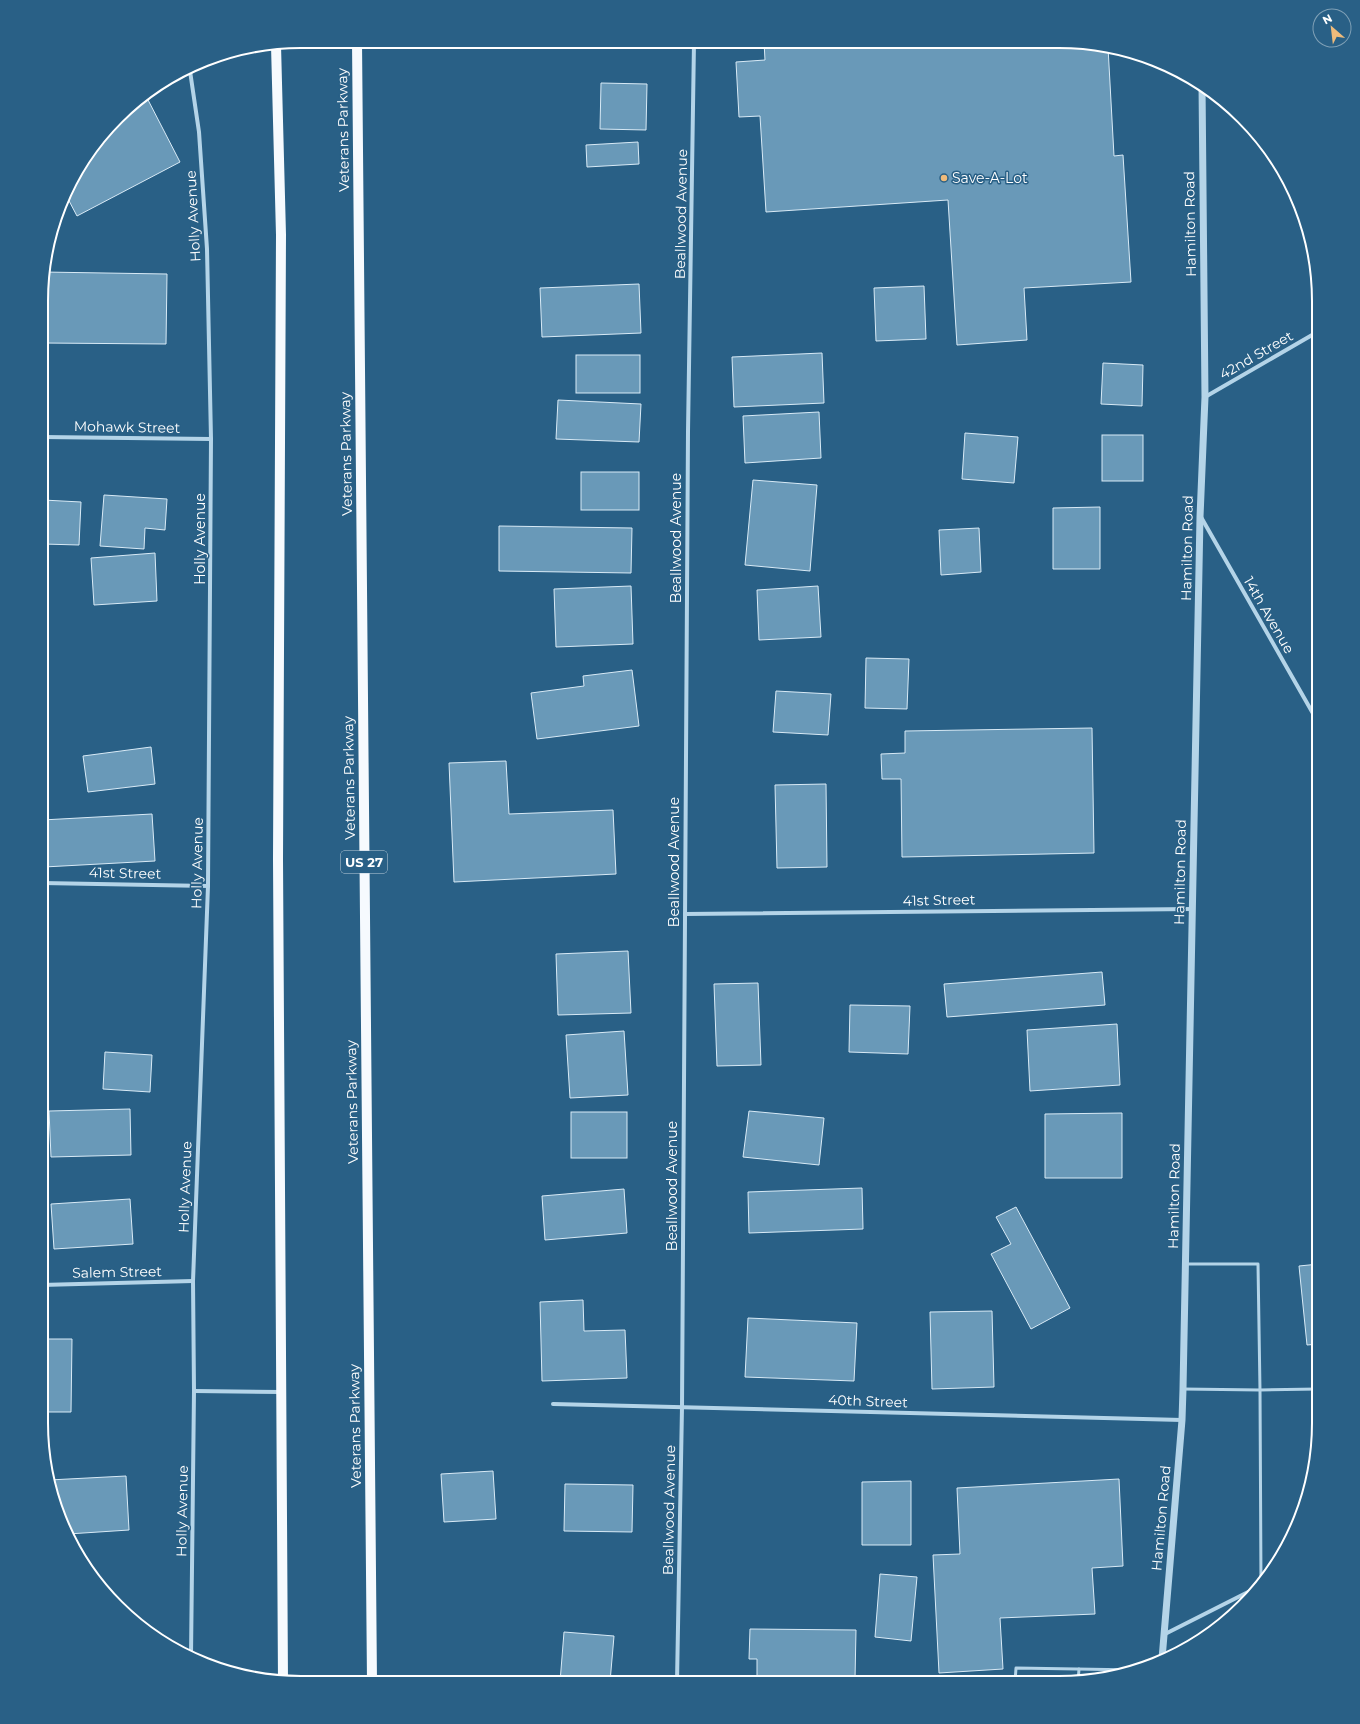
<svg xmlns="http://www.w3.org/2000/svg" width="1360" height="1724" viewBox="0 0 1360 1724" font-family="Montserrat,sans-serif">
<rect width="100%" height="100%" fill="#296086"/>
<g fill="#6999b8" stroke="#d8eaf6">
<path d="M764,42L1093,43L1108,47L1114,156L1123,155L1131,282L1024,288L1027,340L957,345L948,200L766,212L760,116L739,117L736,62L765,60Z"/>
<path d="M601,83L647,84L646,130L600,129Z"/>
<path d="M146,96L180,162L77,216L67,197L76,171L130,105Z"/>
<path d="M638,142L639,164L587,167L586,145Z"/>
<path d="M43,272L167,274L166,344L43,343Z"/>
<path d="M639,284L641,333L542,337L540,288Z"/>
<path d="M924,286L926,339L876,341L874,288Z"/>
<path d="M822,353L824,403L734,407L732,357Z"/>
<rect x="576" y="355" width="64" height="38"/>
<path d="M1103,363L1143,365L1142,406L1101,404Z"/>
<path d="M558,400L641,404L639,442L556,439Z"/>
<path d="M819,412L821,458L745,463L743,416Z"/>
<path d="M965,433L1018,437L1014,483L962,479Z"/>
<rect x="1102" y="435" width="41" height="46"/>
<rect x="581" y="472" width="58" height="38"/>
<path d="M753,480L817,485L810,571L745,565Z"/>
<path d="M104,495L167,499L165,530L145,528L144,549L100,546Z"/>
<path d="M43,500L81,502L79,545L43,544Z"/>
<path d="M1100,507V569H1053V508Z"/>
<path d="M499,526L632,528L631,573L499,571Z"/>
<path d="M979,528L981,572L941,575L939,530Z"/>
<path d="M155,553L157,601L94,605L91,558Z"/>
<path d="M631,586L633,644L556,647L554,589Z"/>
<path d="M818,586L821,637L759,640L757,590Z"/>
<path d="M866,658L909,659L907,709L865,708Z"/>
<path d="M632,670L639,726L537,739L531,693L584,686L583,676Z"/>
<path d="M776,691L831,694L828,735L773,732Z"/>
<path d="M1092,728L1094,853L902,857L901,779H882L881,754L905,753V731Z"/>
<path d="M151,747L155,784L88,792L83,756Z"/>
<path d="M506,761L509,814L613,810L616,874L454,882L449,763Z"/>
<path d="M826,784L827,867L777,868L775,785Z"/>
<path d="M152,814L155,861L44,867L42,820Z"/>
<path d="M628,951L631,1013L558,1015L556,954Z"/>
<path d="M1102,972L1105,1005L947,1017L944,984Z"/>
<path d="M758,983L761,1065L717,1066L714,984Z"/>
<path d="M850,1005L910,1006L908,1054L849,1052Z"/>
<path d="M1117,1024L1120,1085L1030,1091L1027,1030Z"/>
<path d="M624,1031L628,1095L570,1098L566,1035Z"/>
<path d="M105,1052L152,1055L150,1092L103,1089Z"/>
<path d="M130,1109L131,1155L51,1157L49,1111Z"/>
<path d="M749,1111L824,1118L819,1165L743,1157Z"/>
<rect x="571" y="1112" width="56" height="46"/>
<path d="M1122,1113V1178H1045V1114Z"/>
<path d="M862,1188L863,1229L749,1233L748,1192Z"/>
<path d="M624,1189L627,1233L545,1240L542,1196Z"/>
<path d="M130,1199L133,1244L54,1249L51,1204Z"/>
<path d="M1016,1207L1070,1308L1031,1329L991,1254L1011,1244L996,1217Z"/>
<path d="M1319,1264V1344L1307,1345L1299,1266Z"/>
<path d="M583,1300L584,1331L625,1330L627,1378L542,1381L540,1302Z"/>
<path d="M992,1311L994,1387L932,1389L930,1312Z"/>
<path d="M748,1318L857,1323L854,1381L745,1377Z"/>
<path d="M41,1339H72L71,1412H41Z"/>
<path d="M493,1471L496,1519L444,1522L441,1474Z"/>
<path d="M126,1476L129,1530L68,1534L50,1491L49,1480Z"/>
<path d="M1119,1479L1123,1566L1092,1568L1095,1614L1000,1618L1003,1669L939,1673L933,1555L960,1554L957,1488Z"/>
<path d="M911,1481V1545H862V1482Z"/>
<path d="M565,1484L633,1485L632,1532L564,1531Z"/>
<path d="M880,1574L917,1577L911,1641L875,1637Z"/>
<path d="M750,1629L856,1630L855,1679L757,1678V1659H749Z"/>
<path d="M564,1632L614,1636L610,1682H560Z"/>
</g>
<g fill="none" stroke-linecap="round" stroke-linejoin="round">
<g stroke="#b4d4e8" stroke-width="3">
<path d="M1183,1389L1260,1390L1258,1264H1186"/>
<path d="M1261,1583L1260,1390L1318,1389"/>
<path d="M1015,1682L1016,1668L1137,1670"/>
<path d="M1078,1682L1079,1669"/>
</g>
<g stroke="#b4d4e8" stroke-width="4">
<path d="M190,71L199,132L207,249L211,439L208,886L193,1281L194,1391L191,1656"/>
<path d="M1205,397L1319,331"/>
<path d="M43,437L211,439"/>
<path d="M1201,517L1319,724"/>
<path d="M42,883L208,886"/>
<path d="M685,914L1193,909"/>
<path d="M41,1285L193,1281"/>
<path d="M194,1391L281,1392"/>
<path d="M553,1404L1182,1420"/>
<path d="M1165,1634L1258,1587"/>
<path d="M677,1682L682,1407L688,432L694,42"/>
</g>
<path stroke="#b4d4e8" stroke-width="7" d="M1162,1659L1182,1420L1183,1389L1200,517L1205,397L1202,84"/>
<g stroke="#f6fafe" stroke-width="10">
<path d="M357,41L372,1682"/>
<path d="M276,45L281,235L278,859L283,1682"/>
</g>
</g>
<circle fill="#efbb7b" stroke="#296086" stroke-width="1.5" cx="944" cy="178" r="4"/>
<g text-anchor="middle" stroke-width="3" stroke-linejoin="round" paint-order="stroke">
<rect fill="#296086" stroke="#bfcfdb" stroke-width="1" x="341" y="851" width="46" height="22" rx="3"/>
<g font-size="13" font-weight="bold" fill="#fff">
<text x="364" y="867">US 27</text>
</g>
<g font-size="14" fill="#fff" stroke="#296086">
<text transform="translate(343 130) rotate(-91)" y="5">Veterans Parkway</text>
<text transform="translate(681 214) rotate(-89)" y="5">Beallwood Avenue</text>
<text transform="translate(193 216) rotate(-93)" y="5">Holly Avenue</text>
<text transform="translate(1190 224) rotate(-91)" y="5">Hamilton Road</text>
<text transform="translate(1256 355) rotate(-30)" y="5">42nd Street</text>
<text transform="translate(127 427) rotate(1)" y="5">Mohawk Street</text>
<text transform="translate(346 454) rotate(-91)" y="5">Veterans Parkway</text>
<text transform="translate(676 538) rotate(-90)" y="5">Beallwood Avenue</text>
<text transform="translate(200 539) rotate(-90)" y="5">Holly Avenue</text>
<text transform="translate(1187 548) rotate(-89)" y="5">Hamilton Road</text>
<text transform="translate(1269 615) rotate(60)" y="5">14th Avenue</text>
<text transform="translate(349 778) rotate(-91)" y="5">Veterans Parkway</text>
<text transform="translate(674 862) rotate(-90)" y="5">Beallwood Avenue</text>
<text transform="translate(197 863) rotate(-89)" y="5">Holly Avenue</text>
<text transform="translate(1180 872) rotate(-89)" y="5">Hamilton Road</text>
<text transform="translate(125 873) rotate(1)" y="5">41st Street</text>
<text transform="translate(939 900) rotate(-1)" y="5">41st Street</text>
<text transform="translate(352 1102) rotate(-91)" y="5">Veterans Parkway</text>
<text transform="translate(672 1186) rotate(-90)" y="5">Beallwood Avenue</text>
<text transform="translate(185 1187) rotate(-88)" y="5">Holly Avenue</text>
<text transform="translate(1174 1196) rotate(-89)" y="5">Hamilton Road</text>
<text transform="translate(117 1272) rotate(-1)" y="5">Salem Street</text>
<text transform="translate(868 1401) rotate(2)" y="5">40th Street</text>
<text transform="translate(355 1426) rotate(-91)" y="5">Veterans Parkway</text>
<text transform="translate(669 1510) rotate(-89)" y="5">Beallwood Avenue</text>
<text transform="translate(182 1511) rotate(-89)" y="5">Holly Avenue</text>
<text transform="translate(1161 1518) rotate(-85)" y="5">Hamilton Road</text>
</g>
<g font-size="14" fill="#fff" stroke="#296086" text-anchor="start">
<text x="952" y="183">Save-A-Lot</text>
</g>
</g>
<path d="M0 0H1360V1724H0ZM301 48H1059A253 253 0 0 1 1312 301V1423A253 253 0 0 1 1059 1676H301A253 253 0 0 1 48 1423V301A253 253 0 0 1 301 48Z" fill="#296086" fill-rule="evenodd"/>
<path fill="none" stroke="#fff" stroke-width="2" d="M301 48H1059A253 253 0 0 1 1312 301V1423A253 253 0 0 1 1059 1676H301A253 253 0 0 1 48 1423V301A253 253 0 0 1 301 48Z"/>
<g transform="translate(1332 28) rotate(332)"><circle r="19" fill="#296086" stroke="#7fa0b6"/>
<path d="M0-3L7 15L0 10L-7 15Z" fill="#efbb7b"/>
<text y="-6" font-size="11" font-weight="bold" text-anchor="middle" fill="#ffffff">N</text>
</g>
</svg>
